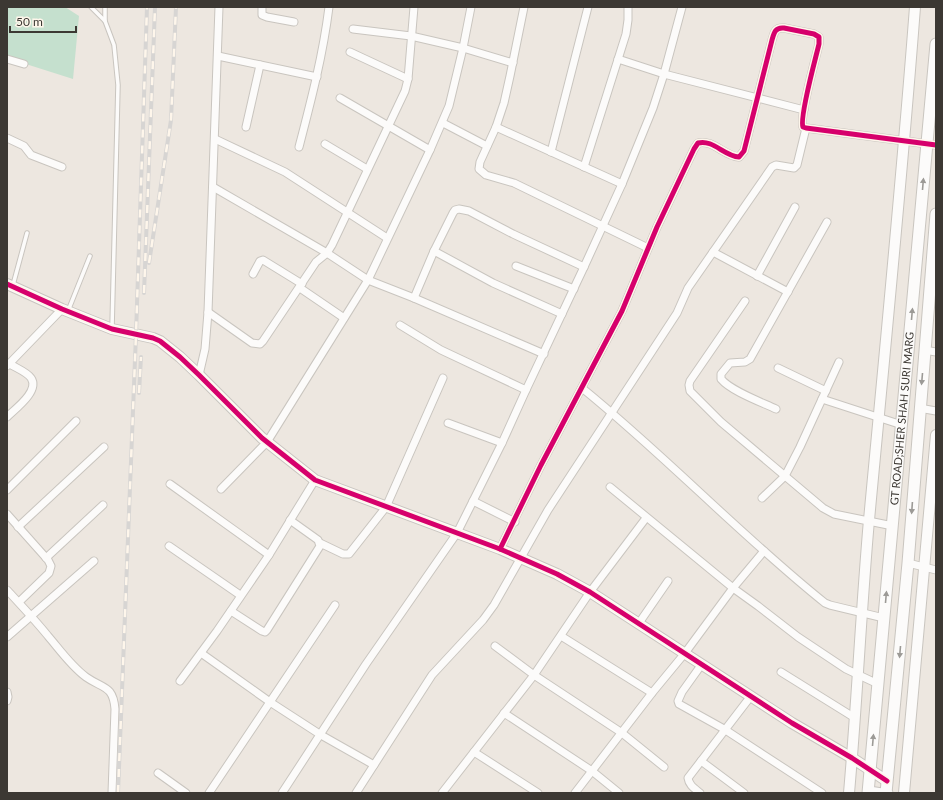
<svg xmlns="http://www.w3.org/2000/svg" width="943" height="800" viewBox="0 0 943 800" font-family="Lato,sans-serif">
<rect width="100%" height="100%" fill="#ede7e0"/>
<path fill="#c5e0ce" d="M7,7H65L79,16L73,79L7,58Z"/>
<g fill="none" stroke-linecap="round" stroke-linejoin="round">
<defs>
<g id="lane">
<path d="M91,7L105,21L114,45L118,85L112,328"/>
<path d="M105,21V7"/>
<path d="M13,285L27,233"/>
<path d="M68,311L90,256"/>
</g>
<g id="street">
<path d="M262,7V15L267,17L294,22"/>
<path d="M524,7L510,76L504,103L496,127L480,162L479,169L486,175L514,183L648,248"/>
<path d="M353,29L411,36L463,48L513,63"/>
<path d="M350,52L408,79"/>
<path d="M218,56L317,77"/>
<path d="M7,59L24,64"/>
<path d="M618,59L664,74L804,110"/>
<path d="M340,98L430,150"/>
<path d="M443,123L487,146"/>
<path d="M246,127L260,65"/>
<path d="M496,127L622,184"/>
<path d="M7,138L24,146L31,155L62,167"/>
<path d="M215,139L285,172L387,238"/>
<path d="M325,144L367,169"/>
<path d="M299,147C311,101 323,55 329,7"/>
<path d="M551,152L588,7"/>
<path d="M584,167L626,34L628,20V7"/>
<path d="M213,187L327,253L368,280L414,298L544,354"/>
<path d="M434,251L493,283L562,314"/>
<path d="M713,252L788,292"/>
<path d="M516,266L574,289"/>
<path d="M253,274L260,261L263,260L302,284"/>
<path d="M757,276L795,207"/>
<path d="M300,288L344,318"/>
<path d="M414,298L434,251L453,213L455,210L459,209L469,211L513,234L584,267"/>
<path d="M745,301L690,381L689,385L690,391L721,422L823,508L834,514L893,526"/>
<path d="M208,312L252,343L260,344L263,341L316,262L327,253L332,245L405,91L408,79L414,7"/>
<path d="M400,325L441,350L526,390"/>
<path d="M924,350L936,352"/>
<path d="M7,366L62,309"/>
<path d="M778,368L826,391"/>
<path d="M199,375L205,349L208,312L219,7"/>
<path d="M582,388C666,456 740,535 825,603L830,605L884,618"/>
<path d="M822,399L902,425"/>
<path d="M919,408L936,411"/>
<path d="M776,409C761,402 731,391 721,379V374L730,363L745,362L750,359L827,222"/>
<path d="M7,417C15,409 40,391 31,378C27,372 16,368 10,364"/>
<path d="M448,423L502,443"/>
<path d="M170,484L269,555"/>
<path d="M610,487L733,588L758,606L798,637L846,669L878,684"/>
<path d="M221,489L267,442L368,280L430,150L449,106L463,48L471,7"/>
<path d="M7,490L76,421"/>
<path d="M762,498L785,476L800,447L839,362"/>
<path d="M473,501L515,522"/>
<path d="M7,514L48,560L51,566L49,573L19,602"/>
<path d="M18,527L104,447"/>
<path d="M320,543L343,554H349L386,507L443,378"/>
<path d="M169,546L240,595"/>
<path d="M500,549L541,465L622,311L657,227L694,149L698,143C713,139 724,156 739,157L744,151L772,40C774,33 775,27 784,28L814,34L819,37V44C816,57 799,118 803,127L806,128L936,145"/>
<path d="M46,558L103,505"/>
<path d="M908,563L936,570"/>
<path d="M7,590C21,605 35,620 48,636C60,650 71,666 86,677C103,689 113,685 115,709L112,793"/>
<path d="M231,611L262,631L265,632L267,630L320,546L318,540L290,520"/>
<path d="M639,623L668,581"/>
<path d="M561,636L652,693"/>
<path d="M7,637L94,561"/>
<path d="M495,646L534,675L622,733L664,767"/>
<path d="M201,653L270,702L321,735L374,765"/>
<path d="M702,664L682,692L678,701L679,704L724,729L822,793"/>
<path d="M781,672L855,718"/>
<path d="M180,681L217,631L269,555L315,480"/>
<path d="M7,692L8,697L7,701"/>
<path d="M504,713L592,771L619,793"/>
<path d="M474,752L538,793"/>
<path d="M701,761L744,793"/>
<path d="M158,773L186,793"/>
<path d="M869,790L889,793"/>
<path d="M209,793L335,605"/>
<path d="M282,793L366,664L457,533L502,443L526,390L584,267L622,184L653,108L664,74L682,7"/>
<path d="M356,793L432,675L483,620L494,605L548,510L677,313L688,288L772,167L776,165L794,168L797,165L806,128"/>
<path d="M442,793L534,675L590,592L646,518"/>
<path d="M575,793L652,693L685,653L733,588L764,551"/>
<path d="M700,793C694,788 689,785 688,778L751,696"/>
</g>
<g id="secondary">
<path d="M7,284L62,309L112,329L153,338L160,341L180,357L199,375L262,438L315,480L500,549L557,574L590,592L792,723L852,758L887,781"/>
<path d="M849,793C857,702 861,611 869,520C885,349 902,178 915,7"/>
<path d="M904,793L936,435"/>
</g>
<g id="primary">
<path id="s1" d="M868,793L936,44"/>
<path d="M886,793L908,563L936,214"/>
</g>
</defs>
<use href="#lane" stroke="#c9c5bf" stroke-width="5.5"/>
<use href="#street" stroke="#c9c5bf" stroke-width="9"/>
<use href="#secondary" stroke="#c9c5bf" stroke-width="12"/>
<use href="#primary" stroke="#c9c5bf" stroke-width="13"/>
<use href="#lane" stroke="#fcfbfa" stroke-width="3.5"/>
<use href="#street" stroke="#fcfbfa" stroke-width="7"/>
<use href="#secondary" stroke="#fcfbfa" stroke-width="10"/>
<use href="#primary" stroke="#fcfbfa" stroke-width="11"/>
<defs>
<g id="rail">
<path d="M149,263L171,120L176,7"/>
<path d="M144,293L155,7"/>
<path d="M139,393L141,357"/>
<path d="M118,793L136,334L147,7"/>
</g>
</defs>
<use href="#rail" stroke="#d7d5d3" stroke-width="4"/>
<use href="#rail" stroke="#fef6eb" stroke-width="2.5" stroke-dasharray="8" stroke-linecap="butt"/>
<defs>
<g id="cycleway">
<path d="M7,284L62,309L112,329L153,338L160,341L180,357L199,375L262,438L315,480L500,549L557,574L590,592L792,723L852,758L887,781"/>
<path d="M500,549L541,465L622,311L657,227L694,149L698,143C713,139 724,156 739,157L744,151L772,40C774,33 775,27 784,28L814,34L819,37V44C816,57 799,118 803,127L806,128L936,145"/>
</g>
</defs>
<use href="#cycleway" stroke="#fef6eb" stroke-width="8"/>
<use href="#cycleway" stroke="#d6006c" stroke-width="5"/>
</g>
<defs><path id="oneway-solid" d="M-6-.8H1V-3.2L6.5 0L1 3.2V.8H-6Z"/></defs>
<g fill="#9c9a96">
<use href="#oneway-solid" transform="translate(923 184) rotate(-85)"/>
<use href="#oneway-solid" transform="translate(912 314) rotate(-85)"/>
<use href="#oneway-solid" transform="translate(922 379) rotate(95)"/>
<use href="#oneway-solid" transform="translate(912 508) rotate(94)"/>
<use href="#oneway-solid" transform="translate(886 597) rotate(-85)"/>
<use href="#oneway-solid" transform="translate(900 652) rotate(95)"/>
<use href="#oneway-solid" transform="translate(873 740) rotate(-85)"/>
</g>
<g text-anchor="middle" stroke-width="3" stroke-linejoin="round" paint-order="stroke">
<g font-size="11" fill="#3c3833" stroke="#fef6eb">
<text dy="4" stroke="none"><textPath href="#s1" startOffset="376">GT ROAD;SHER SHAH SURI MARG</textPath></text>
</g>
</g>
<rect width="943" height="800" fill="none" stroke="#3c3833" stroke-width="16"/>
<path d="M10 26v6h66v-6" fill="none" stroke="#3c3833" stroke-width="2"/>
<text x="16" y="26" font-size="12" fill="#3c3833" stroke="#fef6eb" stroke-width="3" paint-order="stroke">50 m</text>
</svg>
